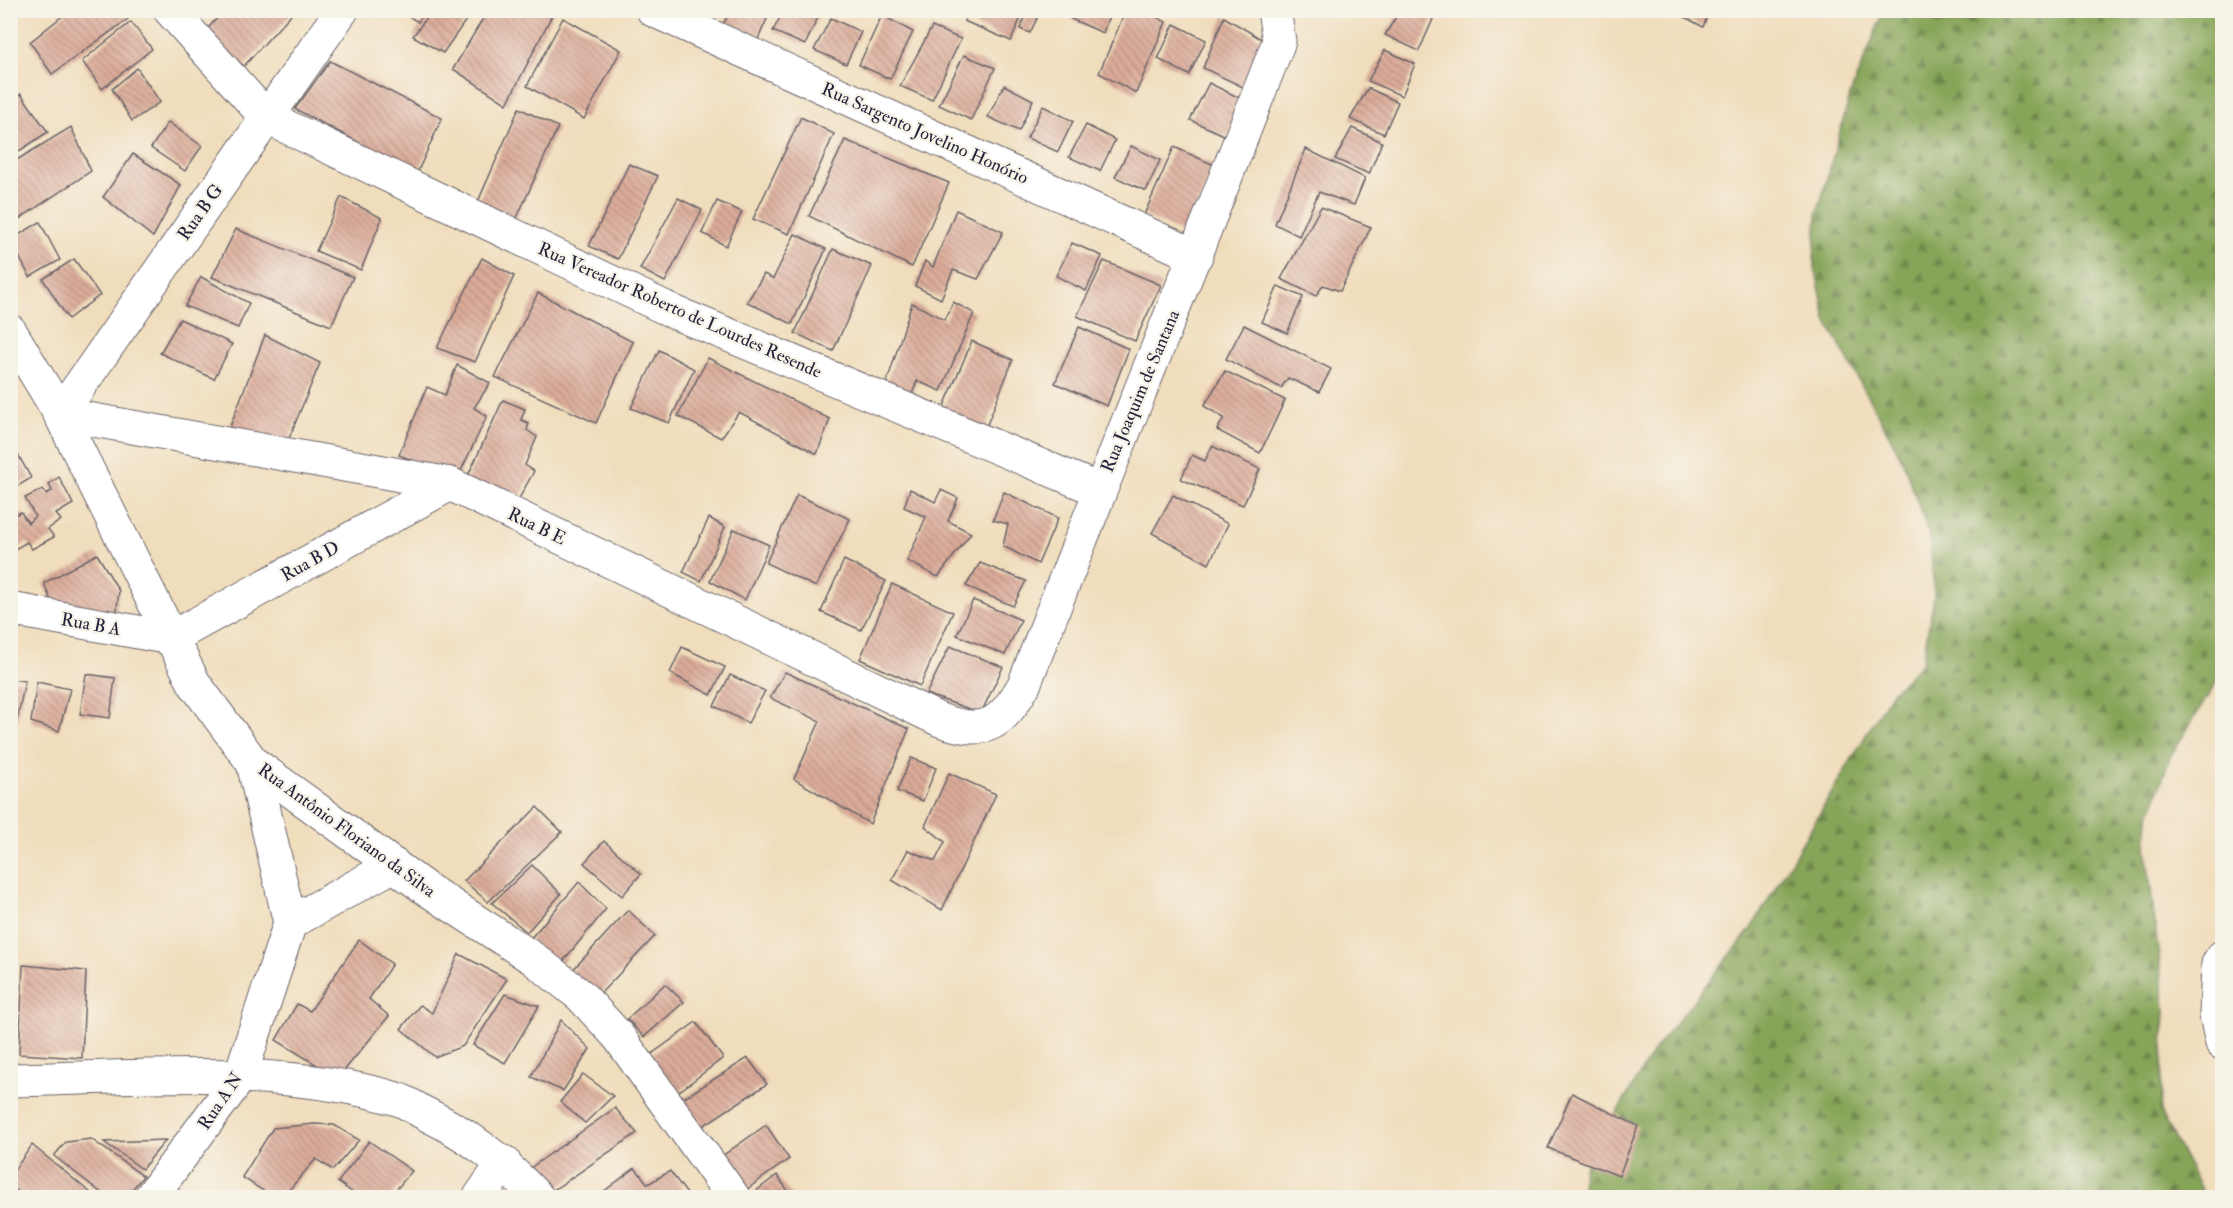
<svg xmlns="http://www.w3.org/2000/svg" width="2233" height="1208" viewBox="0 0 2233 1208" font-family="'IM FELL Double Pica',serif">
<defs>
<pattern id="forest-firs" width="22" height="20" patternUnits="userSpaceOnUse" patternTransform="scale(1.5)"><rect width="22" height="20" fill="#87a559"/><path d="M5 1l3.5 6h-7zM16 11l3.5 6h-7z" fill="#6e864b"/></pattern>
<pattern id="building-back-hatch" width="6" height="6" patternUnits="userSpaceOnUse" patternTransform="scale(1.5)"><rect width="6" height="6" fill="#dcac9a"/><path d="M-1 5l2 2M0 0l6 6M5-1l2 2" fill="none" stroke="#b28c7f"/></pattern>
</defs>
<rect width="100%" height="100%" fill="#f7f3e8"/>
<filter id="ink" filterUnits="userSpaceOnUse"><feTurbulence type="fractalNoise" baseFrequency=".0167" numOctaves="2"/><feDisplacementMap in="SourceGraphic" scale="12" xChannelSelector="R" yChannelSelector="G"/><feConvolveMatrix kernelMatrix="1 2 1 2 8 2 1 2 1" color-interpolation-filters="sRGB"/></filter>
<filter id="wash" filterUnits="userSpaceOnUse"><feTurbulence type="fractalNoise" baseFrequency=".008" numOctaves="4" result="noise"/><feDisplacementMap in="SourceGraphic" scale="24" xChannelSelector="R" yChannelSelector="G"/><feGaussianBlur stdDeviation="1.35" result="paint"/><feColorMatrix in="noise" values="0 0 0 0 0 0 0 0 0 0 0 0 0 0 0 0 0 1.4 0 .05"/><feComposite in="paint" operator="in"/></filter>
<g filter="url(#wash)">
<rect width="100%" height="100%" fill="#f0ddbc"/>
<path fill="url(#forest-firs)" stroke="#54644a" stroke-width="1.5" d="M1884,11H2222V673L2170,757L2149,818L2146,848L2165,1009L2160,1112L2205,1197L1581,1198L1584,1168L1654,1050L1751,929L1891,693L1922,663L1934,597L1930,537L1902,459L1826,320L1814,262L1817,215L1851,92Z"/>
<g id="blocks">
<g fill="url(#building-back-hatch)">
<path d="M70,10H122L128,19L52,74L30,42Z"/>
<path d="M224,10H295L244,66L204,33Z"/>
<path d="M398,10H426L418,22Z"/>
<path d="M432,10H473L443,53L413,36Z"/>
<path d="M488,10H548L553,13L507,104L453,69Z"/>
<path d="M731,10H771L755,46L720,30Z"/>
<path d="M784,10H814L820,13L805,45L773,31Z"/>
<path d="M969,10H1024L1011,41L964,21Z"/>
<path d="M1028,10H1041L1030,33L1020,29Z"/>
<path d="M1075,10H1111L1103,33L1071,19Z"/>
<path d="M1126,10H1144L1166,22L1136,93L1099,73Z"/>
<path d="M1400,10H1416L1433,19L1419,51L1385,35Z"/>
<path d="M1672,10H1710L1703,27Z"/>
<path d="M882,15L913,32L890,79L859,65Z"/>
<path d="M1224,17L1268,43L1245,88L1203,68Z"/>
<path d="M563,18L621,50L584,119L527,86Z"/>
<path d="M831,18L861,32L846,64L814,50Z"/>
<path d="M131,22L152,49L102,89L82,61Z"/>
<path d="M1174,24L1206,40L1189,75L1158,59Z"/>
<path d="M932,27L961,39L932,100L900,86Z"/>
<path d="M1385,50L1415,64L1402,96L1368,81Z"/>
<path d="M964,55L995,68L971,120L939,105Z"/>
<path d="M330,61L442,118L417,173L295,109Z"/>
<path d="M137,68L160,102L132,121L112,89Z"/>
<path d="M1209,83L1244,100L1228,137L1190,120Z"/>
<path d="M1004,85L1033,100L1019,131L988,117Z"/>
<path d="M1368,88L1398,102L1384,134L1350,119Z"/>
<path d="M21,94L48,132L10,157V101Z"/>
<path d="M1043,106L1073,121L1058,152L1027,138Z"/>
<path d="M519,108L558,127L515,222L477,204Z"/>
<path d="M801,117L834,134L789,234L753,219Z"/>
<path d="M168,122L202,146L185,171L151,148Z"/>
<path d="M1086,125L1115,140L1100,171L1069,157Z"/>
<path d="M71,127L91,171L10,225V164Z"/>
<path d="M1352,128L1382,142L1369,174L1335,159Z"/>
<path d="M845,140L949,183L912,267L809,216Z"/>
<path d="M1131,146L1160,160L1146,191L1115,177Z"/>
<path d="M1174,147L1214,165L1185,234L1144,215Z"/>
<path d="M1306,149L1365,178L1354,205L1319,192L1299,236L1275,224Z"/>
<path d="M133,154L181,185L153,237L103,197Z"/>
<path d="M629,164L658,176L618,259L589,246Z"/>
<path d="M341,197L382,218L361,270L316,251Z"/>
<path d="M678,198L702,210L665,282L640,269Z"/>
<path d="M717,201L742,212L726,246L702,233Z"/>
<path d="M1321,207L1371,227L1340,291L1323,285L1316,296L1281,279Z"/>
<path d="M956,210L1003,232L978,279L953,270L941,299L915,286L925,261L933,267Z"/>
<path d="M40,222L60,260L30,277L10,240Z"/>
<path d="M236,229L353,277L331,326L212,277Z"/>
<path d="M795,234L826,249L792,324L747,302L764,274L773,279Z"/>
<path d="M1072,243L1102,256L1086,291L1056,276Z"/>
<path d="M833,249L872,266L833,351L795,333Z"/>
<path d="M482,258L514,276L475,362L437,348Z"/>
<path d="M74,259L100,295L68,319L43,279Z"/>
<path d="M1104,261L1161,285L1135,341L1077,316Z"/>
<path d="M201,277L249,303L238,328L185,306Z"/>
<path d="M1278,286L1303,297L1287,333L1262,322Z"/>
<path d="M538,293L633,342L596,423L495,377Z"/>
<path d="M953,302L974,313L941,391L917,381L911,397L886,385L912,303L945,320Z"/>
<path d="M180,319L232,344L214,379L160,353Z"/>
<path d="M1244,325L1331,369L1319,392L1288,378L1281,388L1226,359Z"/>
<path d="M1079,327L1129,349L1107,406L1055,383Z"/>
<path d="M265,335L320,363L285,448L226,437Z"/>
<path d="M972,341L1013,360L984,432L942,411Z"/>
<path d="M659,350L694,369L669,423L631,408Z"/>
<path d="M708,358L830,419L817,454L739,412L721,438L678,416Z"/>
<path d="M457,365L490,383L474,408L487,416L458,477L399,455L427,387L445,395Z"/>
<path d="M1225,371L1285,400L1260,453L1217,430L1224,418L1204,406Z"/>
<path d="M503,400L525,409L521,420L529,423L527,430L537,437L525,465L534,471L516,504L466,480Z"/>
<path d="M10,440L31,478L10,491Z"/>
<path d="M1212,446L1260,469L1243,505L1181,479L1192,455L1205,461Z"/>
<path d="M59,477L73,504L56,514L61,520L48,529L54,537L32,549L27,542L10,552V517L21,512L28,523L35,516L25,498L43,489L46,494L52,491L49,484Z"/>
<path d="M910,489L935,502L941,490L958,498L948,521L971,533L938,577L907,561L926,517L904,507Z"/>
<path d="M1004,492L1058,518L1038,564L1003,546L1008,524L993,520Z"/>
<path d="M797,495L850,519L816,587L766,563Z"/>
<path d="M1173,495L1228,524L1209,564L1152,533Z"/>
<path d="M709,518L725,527L701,581L683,572Z"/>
<path d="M734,529L769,545L745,600L710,581Z"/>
<path d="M97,554L119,591L116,617L55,611L44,583Z"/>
<path d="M844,560L886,581L861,630L821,612Z"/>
<path d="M980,563L1026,581L1013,606L966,586Z"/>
<path d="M892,584L953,612L920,686L860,659Z"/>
<path d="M973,600L1021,620L1005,655L957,635Z"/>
<path d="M950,646L1003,667L981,713L926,694Z"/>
<path d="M682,647L725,667L711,695L670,673Z"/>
<path d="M785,672L909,729L870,824L794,779L820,721L770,698Z"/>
<path d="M86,674L115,678L110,718L80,714Z"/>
<path d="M730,675L765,691L748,723L714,706Z"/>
<path d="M10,679L25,681L17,721L10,720Z"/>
<path d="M37,682L70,689L59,731L31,722Z"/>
<path d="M911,758L936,768L923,801L897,791Z"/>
<path d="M949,773L996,794L942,910L892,880L908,850L935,861L945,842L925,826Z"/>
<path d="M537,807L562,832L488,902L464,881Z"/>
<path d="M604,841L641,874L622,896L584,863Z"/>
<path d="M532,865L561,894L527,932L492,903Z"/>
<path d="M579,882L606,909L560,965L530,939Z"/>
<path d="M628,910L655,936L600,994L570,973Z"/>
<path d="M359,940L392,964L369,999L389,1016L338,1078L276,1040L297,1004L310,1011Z"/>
<path d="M459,954L507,979L463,1046L435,1057L401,1029L420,1005L432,1013Z"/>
<path d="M23,965L86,971L82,1058L19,1054Z"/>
<path d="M665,984L684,1002L644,1037L627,1019Z"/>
<path d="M505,994L539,1006L505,1063L473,1045Z"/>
<path d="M561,1020L590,1049L563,1091L531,1077Z"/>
<path d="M696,1022L723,1058L677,1093L649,1056Z"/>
<path d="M748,1058L767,1084L697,1130L677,1102Z"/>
<path d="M583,1074L613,1096L585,1123L560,1102Z"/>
<path d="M1572,1093L1638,1126L1619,1176L1548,1148Z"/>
<path d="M615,1108L637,1133L549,1193L526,1171Z"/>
<path d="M314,1124L334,1125L359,1140L333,1170L316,1159L282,1198H274L242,1177L273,1128Z"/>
<path d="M766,1125L789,1159L743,1192L718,1159Z"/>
<path d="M91,1139L143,1176L125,1198H108L54,1156L66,1142Z"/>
<path d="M166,1140L142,1169L104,1142Z"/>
<path d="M369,1141L412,1171L389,1198H360L338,1182Z"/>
<path d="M32,1145L97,1198H27L10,1185V1176Z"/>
<path d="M635,1168L648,1184L670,1171L690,1198H595Z"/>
<path d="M777,1175L793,1198H747Z"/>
</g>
</g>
</g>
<g filter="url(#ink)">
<use href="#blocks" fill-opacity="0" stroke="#6a6368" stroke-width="1.5"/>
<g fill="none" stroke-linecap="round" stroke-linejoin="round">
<defs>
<g id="minor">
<path d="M170,10L266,117L676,313L1099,490"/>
<path d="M653,10L1196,256"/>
<path d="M10,331L60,414L194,683L253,763L425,888L534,959L581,996L618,1036L734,1198"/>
<path d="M60,414L450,484L940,720C986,736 1001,725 1024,685C1107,469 1196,257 1279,41L1274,10"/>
<path d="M60,414L342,10"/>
<path d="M10,609L171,638L450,484"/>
<path d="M253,763L290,923"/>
<path d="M290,923L394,865"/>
<path d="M2222,957L2218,964L2216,1015L2222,1043"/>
<path d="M10,1080C136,1078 275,1063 397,1099C407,1102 416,1109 426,1114C472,1137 502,1160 538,1198"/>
<path d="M150,1198L240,1077L290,923"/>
<path d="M479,1198L504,1162"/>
</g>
</defs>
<use href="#minor" stroke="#6a6368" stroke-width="35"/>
<use href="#minor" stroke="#fff" stroke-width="33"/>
</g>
</g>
<g text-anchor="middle" stroke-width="4.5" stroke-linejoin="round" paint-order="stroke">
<g font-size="18" fill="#22223b" stroke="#f7f3e8">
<text transform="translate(925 133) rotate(24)" y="6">Rua Sargento Jovelino Honório</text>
<text transform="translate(200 212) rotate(-55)" y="6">Rua B G</text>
<text transform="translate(680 310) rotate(24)" y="6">Rua Vereador Roberto de Lourdes Resende</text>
<text transform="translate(1140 391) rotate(-67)" y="6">Rua Joaquim de Santana</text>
<text transform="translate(537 526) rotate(26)" y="6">Rua B E</text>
<text transform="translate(310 561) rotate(-29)" y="6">Rua B D</text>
<text transform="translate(91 624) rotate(10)" y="6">Rua B A</text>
<text transform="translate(347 830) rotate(36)" y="6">Rua Antônio Floriano da Silva</text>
<text transform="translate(220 1101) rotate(-56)" y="6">Rua A N</text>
</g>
</g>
<rect width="2233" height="1208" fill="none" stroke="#f7f3e8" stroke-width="36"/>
</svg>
